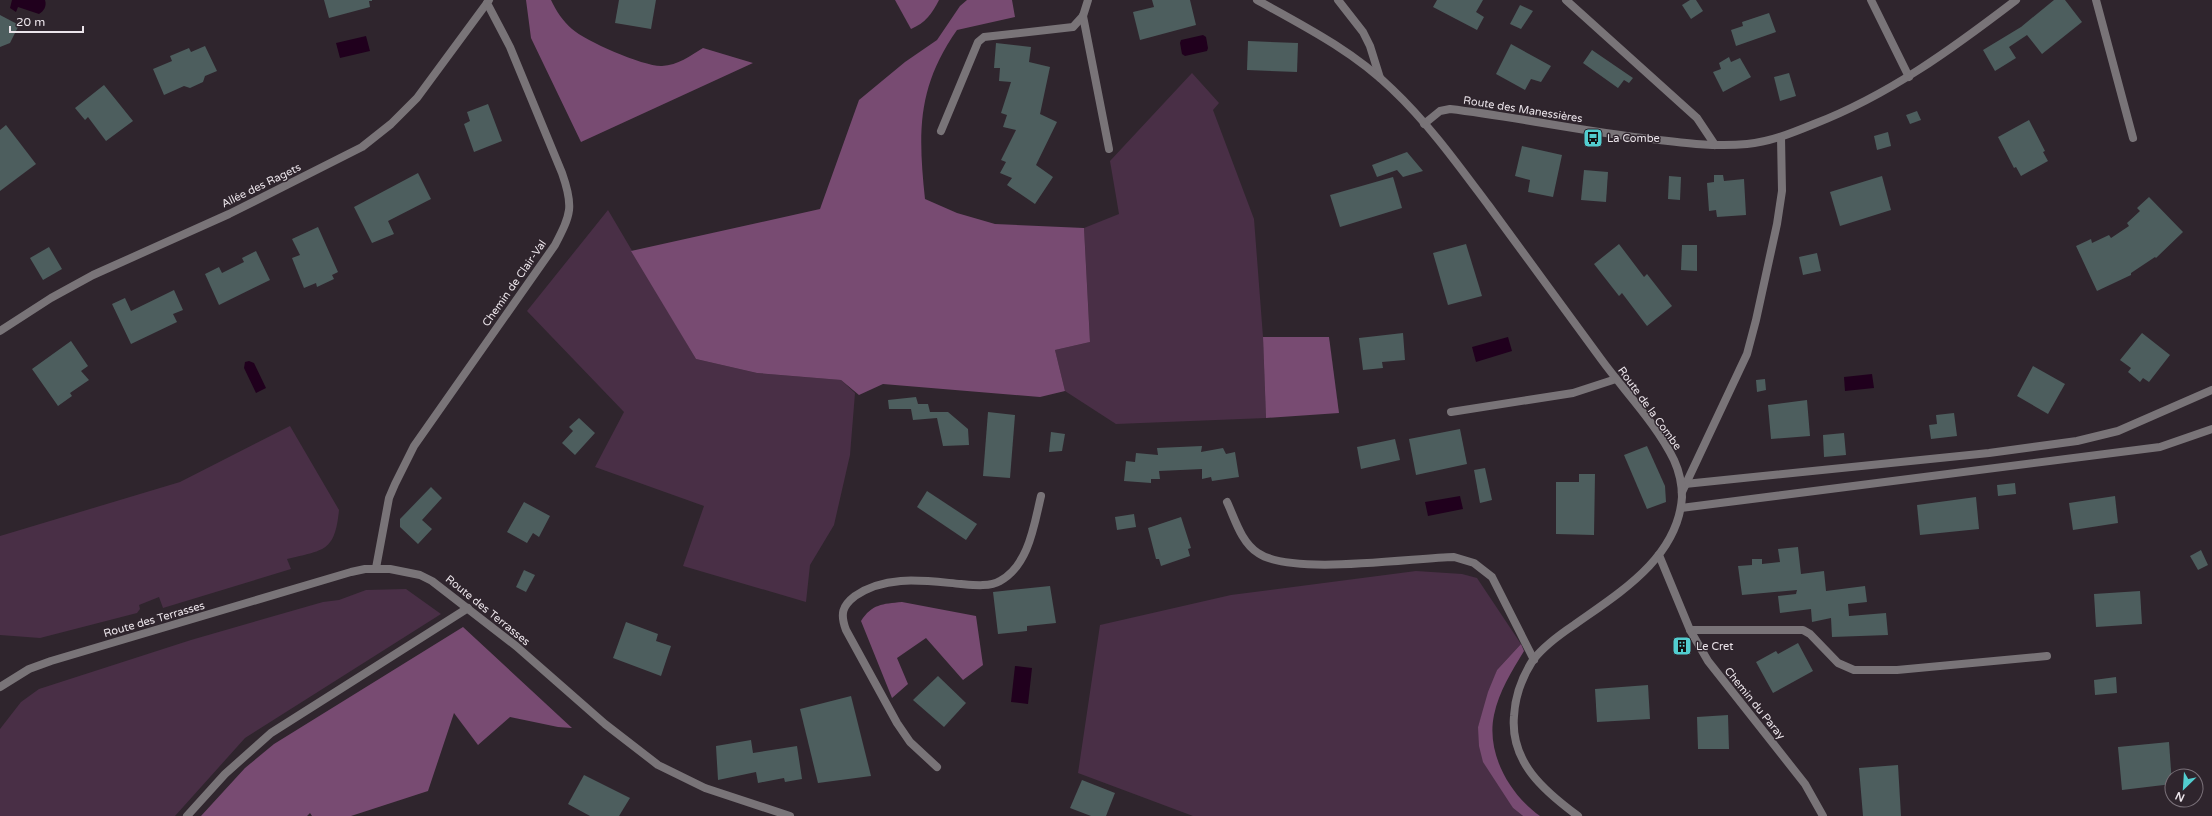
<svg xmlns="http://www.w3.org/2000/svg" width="2212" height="816" viewBox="0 0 2212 816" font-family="'Varela Round',sans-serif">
<rect width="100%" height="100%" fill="#2f252d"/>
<g fill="#492f46">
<path d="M1192,73L1219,103L1213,110L1254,219L1263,337L1266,418L1116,424L1065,391L1055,350L1090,342L1084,228L1119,214L1110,161Z"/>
<path d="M608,210L696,359L757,373L841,380L855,393L850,455L834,525L810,565L806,602L683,566L704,506L595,467L624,412L527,311Z"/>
<path d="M290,426L339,510C335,552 324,550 287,559L291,569L163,608L159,597L139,605L140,609L137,613L40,638L0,635V536L180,482Z"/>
<path d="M1416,571L1462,574L1477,578L1521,644L1497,670L1478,727L1513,808L1523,816H1193L1078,773L1100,625L1231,595Z"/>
<path d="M406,589L441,614L245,738L175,816H0V729L21,702L39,689L191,640L323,602L339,600L366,590Z"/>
</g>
<g fill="#784b72">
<path d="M526,0H551C556,11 563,21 572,29C585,41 645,67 662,66C678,65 690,56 703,48L753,63L581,142L531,38Z"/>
<path d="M895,0H939C932,14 925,23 911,29Z"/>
<path d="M967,0H1012L1015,17L957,30C917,87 918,132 925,199L957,213L995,224L1084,228L1090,342L1055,350L1065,391L1040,397L883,384L859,395L841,380L757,373L696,359L631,251L820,209L859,100L905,62L937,40L960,6Z"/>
<path d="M1263,337H1329L1339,413L1266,418Z"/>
<path d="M902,602L976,616L983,665L963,680L926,638L897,658L908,684L892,698L861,621C872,604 882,604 902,602Z"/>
<path d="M463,627L572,728L558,727L510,717L478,745L454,713L428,791L351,816H312L310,813L307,816H201L245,768L274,744Z"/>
<path d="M1521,644L1524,651C1512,671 1499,691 1494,715C1486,753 1509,794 1540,816H1523L1513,808L1483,762L1479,746L1478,727L1488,692L1497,670Z"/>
</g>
<g fill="#20001d">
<path d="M12,0H45C47,6 44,11 39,14L18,7L16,12L10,8Z"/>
<path d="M1203,35L1206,37L1208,48L1207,51L1185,56L1182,54L1180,43L1181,40Z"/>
<path d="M366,36L370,51L340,58L336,43Z"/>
<path d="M1508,337L1512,351L1476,362L1472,347Z"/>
<path d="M249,361L254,363L266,388L256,393L244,368L245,362Z"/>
<path d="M1872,374L1874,388L1845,391L1844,377Z"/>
<path d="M1460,496L1463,509L1428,516L1425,502Z"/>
<path d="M1015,666L1032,668L1028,704L1011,702Z"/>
</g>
<g fill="#4d5e5e">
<path d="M324,0H372V1H369L370,7L329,18Z"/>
<path d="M619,0H656L651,29L615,23Z"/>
<path d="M1152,0H1190L1196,25L1140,40L1133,12L1154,7Z"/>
<path d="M1437,0H1483L1476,12L1484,17L1477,30L1433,7Z"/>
<path d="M1690,0H1696L1703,11L1691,19L1682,5Z"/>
<path d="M2054,0H2065L2082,22L2042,54L2027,35L2009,47L2016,58L1995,71L1983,50L2021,27Z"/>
<path d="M1520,5L1533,11L1521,29L1510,24Z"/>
<path d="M1769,13L1776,32L1736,46L1731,30L1743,26L1742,22Z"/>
<path d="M0,15L19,25L10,43L0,47Z"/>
<path d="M1248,41L1298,43L1297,72L1247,70Z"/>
<path d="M996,43L1031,47L1029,62L1050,67L1040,114L1057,122L1036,165L1053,177L1035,204L1007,185L1012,178L1000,173L1006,162L1001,160L1016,130L1003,127L1007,115L1001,113L1011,82L999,81L1000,68H994Z"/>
<path d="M1511,44L1551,66L1541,82L1531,79L1525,90L1496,74Z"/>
<path d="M205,46L217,71L205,76L203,82L190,88L184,86L164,95L153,69L172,61L170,56L189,48L191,52Z"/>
<path d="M1592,50L1633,78L1629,83L1624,80L1618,88L1583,63Z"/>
<path d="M1729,57L1731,62L1740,58L1751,77L1723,92L1713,72L1721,69L1719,63Z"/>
<path d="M1789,73L1796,96L1780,101L1774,77Z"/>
<path d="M104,85L133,121L106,141L88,117L85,120L75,108Z"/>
<path d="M488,104L502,141L474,152L464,124L470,121L467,112Z"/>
<path d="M1917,111L1921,120L1910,124L1906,115Z"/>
<path d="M2029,120L2045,151L2043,152L2048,161L2021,176L2016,167L2014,168L1998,137Z"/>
<path d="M6,125L36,164L0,191V130Z"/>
<path d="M1888,132L1891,146L1877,150L1874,136Z"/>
<path d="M1522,146L1562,155L1553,197L1528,192L1530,180L1515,176Z"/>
<path d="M1407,152L1423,171L1403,177L1397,170L1377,177L1372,165Z"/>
<path d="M1584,170L1608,172L1606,202L1581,200Z"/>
<path d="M418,173L431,199L388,221L394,234L372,243L354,207Z"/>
<path d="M1714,175H1723L1724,181L1744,179L1746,215L1717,217L1716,210L1709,211L1707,183L1714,182Z"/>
<path d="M1669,176L1681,177L1680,200L1668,199Z"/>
<path d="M1882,176L1891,210L1840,226L1830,192Z"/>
<path d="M1393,177L1402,208L1340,227L1330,195Z"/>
<path d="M2149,197L2183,232L2156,258L2155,257L2131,273V275L2097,291L2076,246L2091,239L2092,243L2109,235L2111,238L2129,226L2127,223L2140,211L2137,208Z"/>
<path d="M318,227L338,272L332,275L334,279L317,287L316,283L304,288L292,258L300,255L292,239Z"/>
<path d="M1466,244L1482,296L1448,305L1433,253Z"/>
<path d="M1619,244L1644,277L1647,274L1672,306L1647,326L1622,293L1619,296L1594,264Z"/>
<path d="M1682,245H1697V271L1681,270Z"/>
<path d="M49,247L62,269L43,280L30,258Z"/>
<path d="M256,251L270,280L219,305L205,274L219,267L222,273L244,262L242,258Z"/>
<path d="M1817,253L1821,271L1803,275L1799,257Z"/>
<path d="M174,290L183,310L173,314L177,322L131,344L112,304L125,298L131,311Z"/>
<path d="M1403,333L1405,360L1382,362L1383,368L1363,370L1359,338Z"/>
<path d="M2142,333L2170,355L2149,382L2143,378L2140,382L2128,372L2131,368L2120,360Z"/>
<path d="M71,341L88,366L81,371L89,380L70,393L72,396L58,406L32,369Z"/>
<path d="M2033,366L2065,384L2048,414L2017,396Z"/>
<path d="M1765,379L1766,390L1757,392L1756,380Z"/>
<path d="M916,397L918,404H928L930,412H948L968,429L969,445L943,446L937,418L913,420L911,409H889L888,400Z"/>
<path d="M1807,400L1810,436L1771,439L1768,405Z"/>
<path d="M988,412L1015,415L1010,478L983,476Z"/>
<path d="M1954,413L1957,436L1931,439L1929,425L1937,424L1936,415Z"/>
<path d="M579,418L595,433L575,455L562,443L573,431L569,427Z"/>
<path d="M1460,429L1467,464L1416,475L1409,439Z"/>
<path d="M1051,432L1065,434L1062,451L1049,452Z"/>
<path d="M1844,433L1846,455L1824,457L1823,435Z"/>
<path d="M1395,439L1400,460L1361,469L1357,447Z"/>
<path d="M1202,446L1201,452L1223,448L1226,454L1235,452L1239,477L1212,481L1211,477L1202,479V469L1159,471L1160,479H1151V483L1124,481L1126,461L1135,462L1136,453L1158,455L1157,448Z"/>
<path d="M1647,446L1665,486L1666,502L1647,509L1624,455Z"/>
<path d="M1485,468L1492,500L1480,503L1474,470Z"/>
<path d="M1579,474H1595L1594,535L1556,534V482H1579Z"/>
<path d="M2015,483L2016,494L1998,496L1997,485Z"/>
<path d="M431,487L442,498L422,520L432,529L418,544L400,527V519Z"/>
<path d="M927,491L977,524L966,540L917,507Z"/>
<path d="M2115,496L2118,523L2073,530L2069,503Z"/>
<path d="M1976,497L1979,529L1920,535L1917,505Z"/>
<path d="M524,502L550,516L539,537L533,533L527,543L507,532Z"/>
<path d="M1134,514L1136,527L1117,530L1115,517Z"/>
<path d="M1181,517L1191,548L1188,549L1190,556L1161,566L1159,559H1156L1148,528Z"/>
<path d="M1798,547L1801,574L1824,571L1826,591L1865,586L1867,602L1848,604L1849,616L1886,613L1888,635L1832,637L1831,618L1812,622L1811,609L1780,613L1778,596L1796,594L1797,590L1742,595L1738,566L1752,565V559H1762V564L1780,562L1778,549Z"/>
<path d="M2201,550L2208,565L2198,570L2190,556Z"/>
<path d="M524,570L535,575L526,592L516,587Z"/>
<path d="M1050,586L1056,623L1027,626V631L998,634L993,592Z"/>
<path d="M2140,591L2142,624L2096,627L2094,594Z"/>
<path d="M626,622L658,634L656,641L671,646L661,676L613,658Z"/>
<path d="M1675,638H1688L1690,653L1675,654Z"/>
<path d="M1798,643L1813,671L1773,693L1756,662L1776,651L1778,654Z"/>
<path d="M938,676L966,703L944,727L913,700Z"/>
<path d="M2116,677L2117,693L2095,695L2094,680Z"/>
<path d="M1648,685L1650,719L1597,722L1595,689Z"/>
<path d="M851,696L871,776L818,783L800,709Z"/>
<path d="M1728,715L1729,749H1698L1697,717Z"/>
<path d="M751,740L753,753L797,746L802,779L785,782L784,778L758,783L756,772L718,780L716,746Z"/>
<path d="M2169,742L2172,784L2122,790L2118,747Z"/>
<path d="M1898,765L1901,816H1863L1859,768Z"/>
<path d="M584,775L630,798L619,816H590L568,804Z"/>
<path d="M1082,780L1115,793L1106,816H1091L1070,808Z"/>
</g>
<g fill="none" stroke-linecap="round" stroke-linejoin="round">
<g stroke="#797478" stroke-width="8">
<path d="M1871,0L1909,77"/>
<path d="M2096,0L2133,138"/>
<path d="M1083,16L1109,149"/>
<path d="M941,131L978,42L984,37L1073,27L1083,16L1088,0"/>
<path d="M1451,412L1573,393L1616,379"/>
<path d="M1685,484L1989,453L2077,441L2118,431L2212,390"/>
<path d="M1227,502C1235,519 1241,542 1258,553C1291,576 1411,558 1454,557L1474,563L1492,577L1534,660"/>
<path d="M1681,508L2160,447L2212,429"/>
<path d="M1690,630H1803L1810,634L1838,663L1854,670H1897L2047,656"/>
<path d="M937,767L910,742L897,723L846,630C840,614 842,606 855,596C887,574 926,581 961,584C973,585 990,587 1000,581C1029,565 1034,525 1041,496"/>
<path d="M187,816L225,774L271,733L468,608"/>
</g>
<g stroke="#797478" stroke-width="8">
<path d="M1338,0L1363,32L1370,46L1380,78"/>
<path d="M1566,0L1697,118L1715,145"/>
<path d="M1424,124L1440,111L1450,109C1518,117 1585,132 1652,139C1684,143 1715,147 1747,144C1770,142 1792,133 1814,124C1889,95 1952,49 2016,0"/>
<path d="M0,331L51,298L93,275L229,214L362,147L391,124L417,98L487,3"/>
<path d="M1682,492L1747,354L1756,320L1777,224L1782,191L1781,137"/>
<path d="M1659,555L1690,630L1708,661L1805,784L1823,816"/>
<path d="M376,568L389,498L395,484L414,446L555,245C571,214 574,207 562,173L510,47L487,3L489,0"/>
</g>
<g stroke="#797478" stroke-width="8">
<path d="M1257,0C1304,26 1353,51 1392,89C1429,124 1459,166 1489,206C1526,257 1564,308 1601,359C1625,392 1656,423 1674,460C1679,471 1682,485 1682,497C1678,558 1619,593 1574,625C1559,635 1544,646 1533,660C1522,677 1515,697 1514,716C1510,762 1544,791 1578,816"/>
<path d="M0,687L29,669L51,661L351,572L365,569H390L420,575L432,581L516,646L605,724L658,765L705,788L790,816"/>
</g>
</g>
<defs>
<symbol id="bus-square" viewBox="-11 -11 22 22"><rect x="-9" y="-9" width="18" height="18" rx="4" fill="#52cdcf" stroke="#2f252d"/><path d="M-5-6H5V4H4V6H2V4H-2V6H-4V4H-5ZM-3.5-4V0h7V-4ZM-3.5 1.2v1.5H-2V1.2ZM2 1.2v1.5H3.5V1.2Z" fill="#111"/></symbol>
<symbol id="building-square" viewBox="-11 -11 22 22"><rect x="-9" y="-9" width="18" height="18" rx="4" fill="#52cdcf" stroke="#2f252d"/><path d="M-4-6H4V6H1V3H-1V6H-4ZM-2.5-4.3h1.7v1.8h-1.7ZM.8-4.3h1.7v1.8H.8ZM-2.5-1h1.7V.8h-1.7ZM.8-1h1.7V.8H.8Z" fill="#111"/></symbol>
</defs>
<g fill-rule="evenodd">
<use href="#bus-square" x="1582" y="127" width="22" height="22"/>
<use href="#building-square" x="1671" y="635" width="22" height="22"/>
</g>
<g text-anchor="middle" stroke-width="3" stroke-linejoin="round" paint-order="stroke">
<g font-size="11" fill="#ebe4ea" stroke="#2f252d">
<text transform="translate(1523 109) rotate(9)" y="4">Route des Manessières</text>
<text transform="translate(261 185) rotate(-26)" y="4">Allée des Ragets</text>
<text transform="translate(514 283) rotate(-55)" y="4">Chemin de Clair-Val</text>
<text transform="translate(1650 408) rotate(54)" y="4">Route de la Combe</text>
<text transform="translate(488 610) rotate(39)" y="4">Route des Terrasses</text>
<text transform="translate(154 619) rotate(-16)" y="4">Route des Terrasses</text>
<text transform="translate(1755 703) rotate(51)" y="4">Chemin du Paray</text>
</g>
<g font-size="11" fill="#ebe4ea" stroke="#2f252d" text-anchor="start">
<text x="1607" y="142">La Combe</text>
<text x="1696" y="650">Le Cret</text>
</g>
</g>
<g transform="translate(2184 788) rotate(205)"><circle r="19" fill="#2f252d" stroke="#7a7179"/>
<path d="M0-3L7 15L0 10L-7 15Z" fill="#52cdcf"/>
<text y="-6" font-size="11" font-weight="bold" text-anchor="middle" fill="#ebe4ea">N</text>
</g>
<path d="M10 26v6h73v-6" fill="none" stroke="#ebe4ea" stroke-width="2"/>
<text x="16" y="26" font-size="12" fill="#ebe4ea" stroke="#2f252d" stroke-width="3" paint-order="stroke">20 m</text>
</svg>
